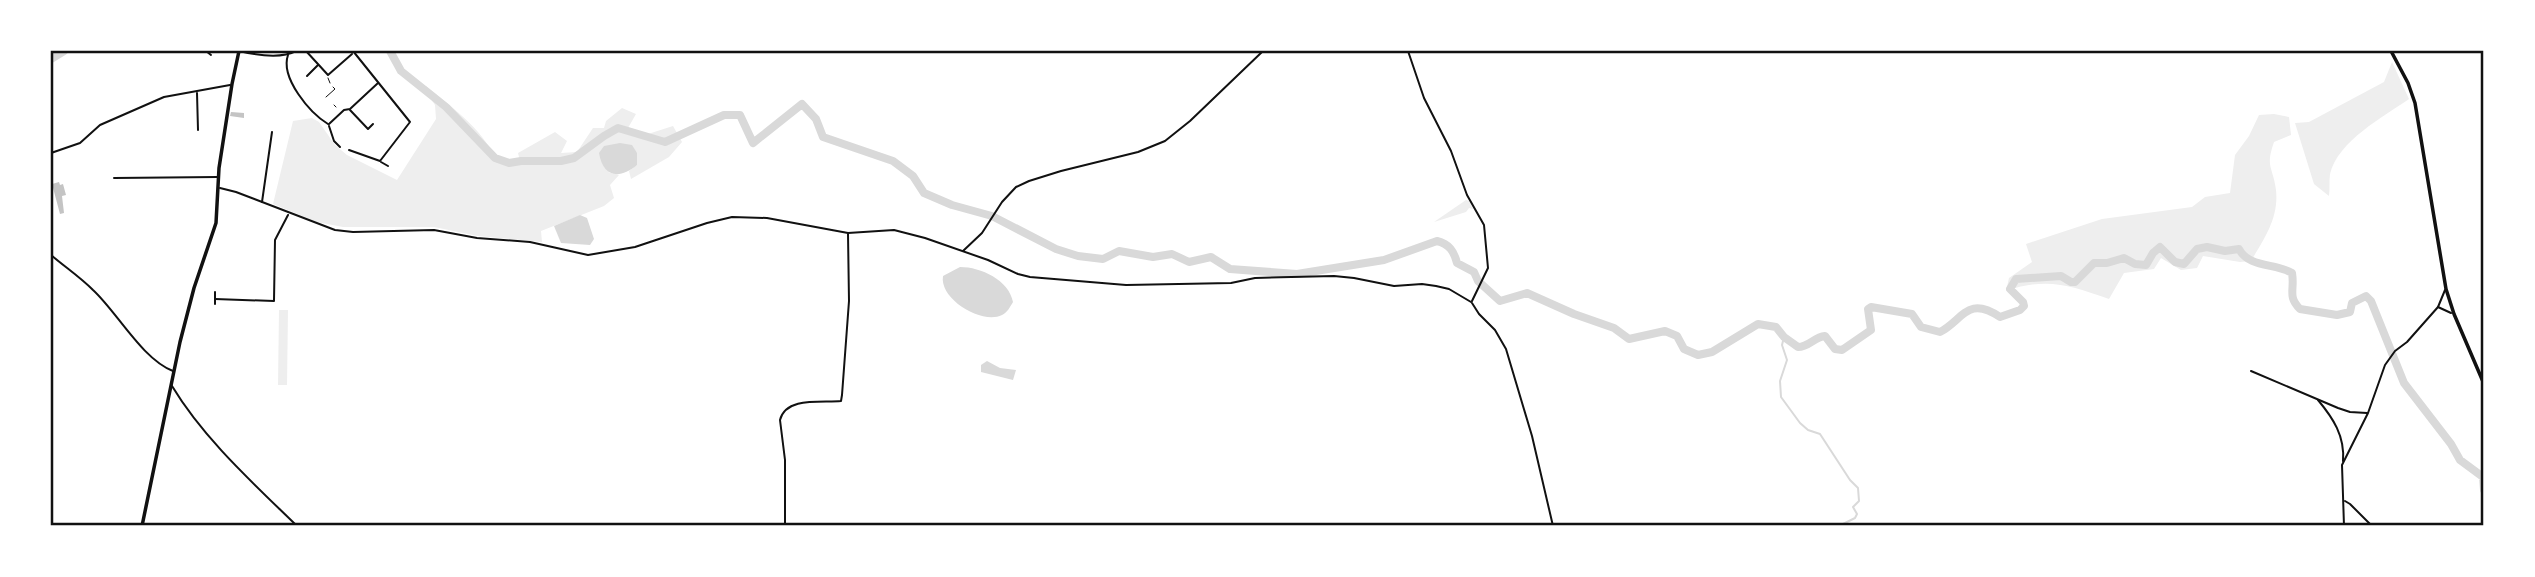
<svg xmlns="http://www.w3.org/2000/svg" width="2535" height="577" viewBox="0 0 2535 577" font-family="Overpass,sans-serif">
<rect width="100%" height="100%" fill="#fff"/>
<g fill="#eee">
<path d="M2392,62L2409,99C2383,117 2338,141 2330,174C2329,181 2330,189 2329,196L2314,184L2295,123L2309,122L2384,82Z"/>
<path d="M426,86C450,106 482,128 495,158L509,163L520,161L518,153L555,132L567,141L561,153L577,152L593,128H604L606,121L622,108L636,114L628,128L648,134L673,126L682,142L669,157L631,179L629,171L637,165L608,172L619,175L610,185L614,198L604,206L541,231L542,242L478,236L434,227H343L317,222L273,204L293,121L312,118L319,122L335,145L347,155L397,180L436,119L435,105L424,89Z"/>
<path d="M2274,114L2289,117L2291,135L2274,142C2265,168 2273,166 2276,190C2279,218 2264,239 2251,261L2240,262L2203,256L2197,268L2181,270L2161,258L2154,269L2124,273L2109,299C2069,285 2047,277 2006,291L2009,278L2032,262L2026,244L2102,219L2192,207L2205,197L2230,193L2235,155L2249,136L2259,115Z"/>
<path d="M1466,200L1469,201L1473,209L1469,208L1466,212L1434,222Z"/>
<path d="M279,310H288L287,385H278Z"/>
</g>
<g fill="#d9d9d9">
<path d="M620,143L632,145L637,153V165C619,180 603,177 599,153L604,146Z"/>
<path d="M580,215L587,218L594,239L590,245L561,243L554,226Z"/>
<path d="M960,267C981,267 1009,280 1013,302C1010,307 1007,313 1002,315C982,325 939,299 943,276Z"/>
<path d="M987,361L1000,368L1016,370L1013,380L981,372V365Z"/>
</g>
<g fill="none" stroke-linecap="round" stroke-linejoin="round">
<g stroke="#d9d9d9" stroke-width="2">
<path d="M1784,337L1782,345L1787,360L1780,381L1781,397L1800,423L1808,430L1820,434L1850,480L1858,488L1859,501L1853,507L1857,514L1855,518L1839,526"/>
<path d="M2483,477L2484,478"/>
</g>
<g stroke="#d9d9d9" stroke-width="8">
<path d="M390,51L401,71L446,107L495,158L509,163L521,161H561L574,158L604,136L618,128L665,142L724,115H740L753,143L802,104L816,119L823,137L893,161L913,176L924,193L952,205L992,216L1056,249L1078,256L1103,259L1119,251L1153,257L1172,254L1189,262L1211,257L1230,269L1297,274L1384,260L1437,241C1449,244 1454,251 1457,263L1474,272L1478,281L1500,301L1527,293L1574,314L1614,328L1629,339L1665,331L1677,336L1684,349L1698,355L1712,352L1758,324L1776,327L1784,337L1798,347C1809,347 1814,337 1825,336L1835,349L1842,350L1871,330L1868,309L1871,307L1912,314L1921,327L1940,332C1963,320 1967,295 2000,317L2020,310L2024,306L2023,302L2010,289L2016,279L2061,276L2071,282H2075L2094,263H2107L2124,258L2135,264L2146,265L2153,253L2160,247L2175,262L2184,264L2197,249L2207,247L2225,251L2239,249C2249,268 2275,263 2292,273C2295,290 2287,296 2300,309L2337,315L2350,312L2352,303L2366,296L2371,301L2404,383L2451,444L2460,460L2483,477L2484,490"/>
<path d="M51,59L64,51"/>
</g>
</g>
<g fill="#c4c4c4">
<path d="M231,112L244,113V118L230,116Z"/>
<path d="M59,182L60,185L63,184L66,195L62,196L64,213L60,214L52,184Z"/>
</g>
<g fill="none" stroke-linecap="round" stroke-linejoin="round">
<g stroke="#111" stroke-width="1">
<path d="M328,78L330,83"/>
<path d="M326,97L335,89L333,87"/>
<path d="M334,105L336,107"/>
</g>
<g stroke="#111" stroke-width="2">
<path d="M206,51L211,55"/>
<path d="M239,51C256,55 281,59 296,51"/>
<path d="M306,51L328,75L352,54"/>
<path d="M1408,51L1424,98L1451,151L1467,195L1484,225L1488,268L1472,301"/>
<path d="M288,55C280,78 310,113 328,124"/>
<path d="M307,76L318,65"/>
<path d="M197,93L198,130"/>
<path d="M350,110L368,129L373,124"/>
<path d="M329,124L344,110L350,109L378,83"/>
<path d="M329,126L334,141L340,147"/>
<path d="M349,150L380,161L410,122L353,51"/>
<path d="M51,153L80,143L100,125L164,97L230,85"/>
<path d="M381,162L388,166"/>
<path d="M114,178L218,177"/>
<path d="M220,188L236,192L335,230L353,232L434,230L477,238L530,242L588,255L635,247L707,223L732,217L767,218L848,233L894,230L925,238L988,260L1018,274L1030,277L1126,285L1231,283L1255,278L1334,276L1354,278L1394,286L1422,284L1436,286L1449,289L1471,302"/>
<path d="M262,202L272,132"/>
<path d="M963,251L982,233L1002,202L1016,187L1029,181L1061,171L1138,152L1165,141L1190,121L1263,51"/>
<path d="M51,255C65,267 80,277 93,290C117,312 142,359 173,371"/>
<path d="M2445,290L2438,307L2451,313"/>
<path d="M215,299L274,301L275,240L288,215"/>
<path d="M1472,303L1479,314L1495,330L1506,349L1532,436L1553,526"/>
<path d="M215,304V292"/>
<path d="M2251,371L2338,408L2350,412L2367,413"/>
<path d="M172,386C204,439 253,483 297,526"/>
<path d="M2318,400C2333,418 2345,436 2343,461"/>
<path d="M2345,501L2350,504L2372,526"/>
<path d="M785,526V460L780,420C786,396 823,403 841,401L842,395L849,301L848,234"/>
<path d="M2344,526L2342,465L2368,413L2385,365L2395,351L2407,342L2438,307"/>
</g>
<g stroke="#111" stroke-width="3.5">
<path d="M2391,51L2408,83L2415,103L2446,289L2454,314L2484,384"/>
<path d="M142,526L180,342L194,288L216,223L219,168L232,84L239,51"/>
</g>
</g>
<rect width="2535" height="577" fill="none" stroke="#ffffff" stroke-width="105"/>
<rect x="52" y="52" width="2430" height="472" fill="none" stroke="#111" stroke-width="2.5"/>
</svg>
